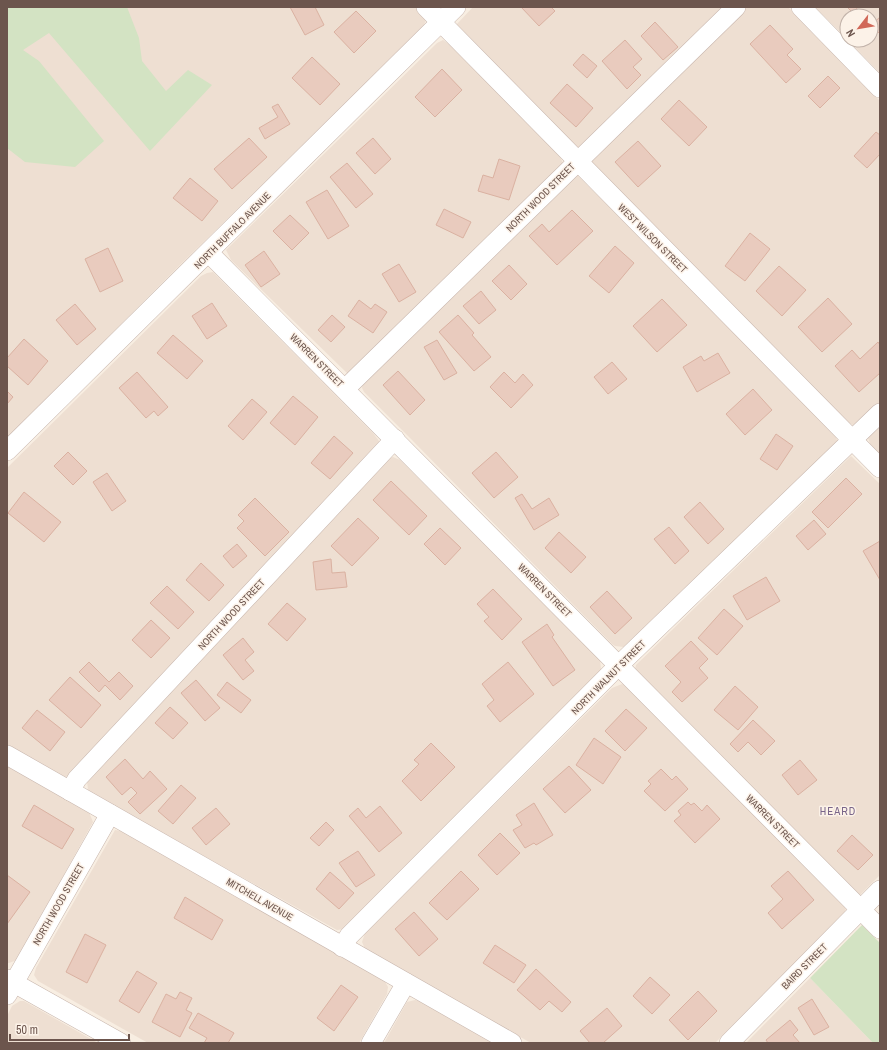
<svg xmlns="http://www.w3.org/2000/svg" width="887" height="1050" viewBox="0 0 887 1050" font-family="'Archivo Narrow',sans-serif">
<rect width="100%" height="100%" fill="#f8eee2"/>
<g fill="#eedfd2">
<path d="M7,7H417L424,15L426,20L423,27L183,262L7,438Z"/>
<path d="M473,7H727L581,147H578L575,146L456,25Z"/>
<path d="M746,7H788L880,101V402L857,424L853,425L849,423L591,161L594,155Z"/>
<path d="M815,7H880V73L848,40H871V16H847V39Z"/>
<path d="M443,40L450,45L560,157L563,163L348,374L231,260L226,250L437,43Z"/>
<path d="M577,175L829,429L836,436L837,441L624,647L615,646L612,644L412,440L364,392L362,388L363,383Z"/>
<path d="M213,272L373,433L379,441V445L72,775L65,777L59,776L7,746V468L201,276L207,273Z"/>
<path d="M880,425V455L871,446L868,438Z"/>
<path d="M851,456L880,484V875L860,895L635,669L636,665Z"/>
<path d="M393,457L400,460L600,660L601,669L600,673L344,929L337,930L91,793L88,790L87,781L387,459Z"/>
<path d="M622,684L628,687L846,908L845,912L784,976L715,1043H531L365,949L362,942L365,933L612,688Z"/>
<path d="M7,766L89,812L93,822L19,956L17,960L9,963H7Z"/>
<path d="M115,830L121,831L384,980L388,987L387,994L359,1043H148L38,981L34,975L36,968Z"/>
<path d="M810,978L873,1043H746Z"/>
<path d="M415,1000L419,1001L494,1043H384L407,1002Z"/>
<path d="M20,1001H24L98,1043H7V1016L12,1006Z"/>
</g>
<g fill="#d3e3c3">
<path d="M7,7H127L139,38L142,61L166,91L188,70L212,85L150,151L49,33L23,50L39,61L104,141L75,167L25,162L7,148Z"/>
<path d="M862,925L880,943V1043H873L810,978Z"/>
</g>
<g fill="#e9cbbe" stroke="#dab1a1">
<path d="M290,7H315L324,25L305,35Z"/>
<path d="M521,7H551L555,11L539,26Z"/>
<path d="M847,7H858L853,13Z"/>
<path d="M356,11L376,31L354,53L334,32Z"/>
<path d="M880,17V34L871,25Z"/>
<path d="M655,22L678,47L663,60L641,36Z"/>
<path d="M770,25L793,49L787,55L801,69L786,83L750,44Z"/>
<path d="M625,40L642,59L633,67L641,75L627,89L602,61Z"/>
<path d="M583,54L597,66L587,78L573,65Z"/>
<path d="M312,57L340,84L320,105L292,78Z"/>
<path d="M442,69L462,90L435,117L415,97Z"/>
<path d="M828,76L840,88L820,108L808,96Z"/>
<path d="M567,84L593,108L576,127L550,103Z"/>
<path d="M679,100L707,127L689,146L661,119Z"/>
<path d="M278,104L290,124L265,139L259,128L278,117L272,107Z"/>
<path d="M876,132L880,135V154L867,168L854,156Z"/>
<path d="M249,138L267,157L232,189L214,169Z"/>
<path d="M373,138L391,159L375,174L356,153Z"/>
<path d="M638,141L661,166L638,187L615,162Z"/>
<path d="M499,159L520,166L509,200L478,191L483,175L493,178Z"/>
<path d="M347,163L373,194L356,208L330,177Z"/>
<path d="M190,178L218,201L202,221L173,198Z"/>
<path d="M327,190L349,226L328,239L306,202Z"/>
<path d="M444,209L471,222L463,238L436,225Z"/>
<path d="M572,210L593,231L557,265L529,236L542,224L549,232Z"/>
<path d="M290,215L309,233L292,250L273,231Z"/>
<path d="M750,233L770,249L745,281L725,266Z"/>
<path d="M615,246L634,263L609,293L589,276Z"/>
<path d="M108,248L123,281L100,292L85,259Z"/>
<path d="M264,251L280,274L261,287L245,265Z"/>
<path d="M399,264L416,292L399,302L382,274Z"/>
<path d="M509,265L527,284L511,300L492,281Z"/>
<path d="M779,266L806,290L782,316L756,291Z"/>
<path d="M481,291L496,310L479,324L463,306Z"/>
<path d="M828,298L852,324L822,352L798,327Z"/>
<path d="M662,299L687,325L657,352L633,326Z"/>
<path d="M359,300L371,309L375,304L387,312L373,333L348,316Z"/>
<path d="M212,303L227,326L207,339L192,316Z"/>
<path d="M75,304L96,329L77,345L56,320Z"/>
<path d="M332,315L345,327L331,342L318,330Z"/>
<path d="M458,315L474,333L472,335L491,357L474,371L439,332Z"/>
<path d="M173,335L203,361L187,379L157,353Z"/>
<path d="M24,339L48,361L28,385L7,366V358Z"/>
<path d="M437,340L457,373L444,380L424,347Z"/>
<path d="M878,342L880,345V373L859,392L835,366L852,350L860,359Z"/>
<path d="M718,353L730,373L697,392L683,367L701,356L704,361Z"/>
<path d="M612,362L627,379L608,394L594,377Z"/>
<path d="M398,371L425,400L410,415L383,385Z"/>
<path d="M137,372L168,407L158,416L154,411L146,418L119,388Z"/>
<path d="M504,372L515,383L523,374L533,385L511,408L490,387Z"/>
<path d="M753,389L772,410L745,435L726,414Z"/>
<path d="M7,391L13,397L7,404Z"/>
<path d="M293,396L318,417L295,445L270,423Z"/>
<path d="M252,399L267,412L243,440L228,426Z"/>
<path d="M776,434L793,446L777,470L760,459Z"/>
<path d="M334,436L353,453L330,479L311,463Z"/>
<path d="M68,452L87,471L73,485L54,466Z"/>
<path d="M496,452L518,477L494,498L472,473Z"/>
<path d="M107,473L126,501L112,511L93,482Z"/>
<path d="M846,478L862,494L828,528L812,512Z"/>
<path d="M391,481L427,516L409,535L373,500Z"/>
<path d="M24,492L61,522L44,542L8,513Z"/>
<path d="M522,494L532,509L549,498L559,515L534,530L515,498Z"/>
<path d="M255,498L289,532L265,556L237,528L244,521L238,515Z"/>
<path d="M700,502L724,529L708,544L684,517Z"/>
<path d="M358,518L379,538L352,566L331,546Z"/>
<path d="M814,520L826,534L808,550L796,536Z"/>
<path d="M669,527L689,551L675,564L654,539Z"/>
<path d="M440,528L461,548L445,565L424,544Z"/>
<path d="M559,532L586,557L571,573L545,548Z"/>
<path d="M880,541V580L863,551Z"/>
<path d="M237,544L247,556L233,568L223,556Z"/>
<path d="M331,559L332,573L345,572L347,587L316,590L313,562Z"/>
<path d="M201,563L224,585L209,601L186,580Z"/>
<path d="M766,577L780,601L747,620L733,596Z"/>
<path d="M167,586L194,612L178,629L150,603Z"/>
<path d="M493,589L522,619L502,640L484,621L489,617L477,604Z"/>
<path d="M607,591L632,618L615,634L590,607Z"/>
<path d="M287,603L306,619L287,641L268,624Z"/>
<path d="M724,609L743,626L717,655L698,638Z"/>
<path d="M151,620L170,638L151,658L132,640Z"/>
<path d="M547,624L554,635L552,637L575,670L553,686L522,642Z"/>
<path d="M243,638L254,652L245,660L254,671L243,680L223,655Z"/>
<path d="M691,641L708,659L699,668L708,678L682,702L672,692L681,682L665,666Z"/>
<path d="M89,662L109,682L119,672L133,686L120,700L105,685L99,692L79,672Z"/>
<path d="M508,662L534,694L500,722L487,706L494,700L482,684Z"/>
<path d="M70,677L101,705L81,728L49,700Z"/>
<path d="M196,680L220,708L205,721L181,693Z"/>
<path d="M227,682L251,700L241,713L217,695Z"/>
<path d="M735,686L758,707L738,730L714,710Z"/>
<path d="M170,707L188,723L173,739L155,723Z"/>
<path d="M626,709L647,728L625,751L605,731Z"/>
<path d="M37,710L65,732L50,751L22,728Z"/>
<path d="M753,720L775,741L761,755L748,742L738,752L730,744Z"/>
<path d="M594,738L621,757L603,784L576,765Z"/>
<path d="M431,743L455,767L421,801L402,781L419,764L414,760Z"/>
<path d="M125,759L143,779L150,771L167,789L140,814L128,802L137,793L131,787L122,795L106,777Z"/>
<path d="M800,760L817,780L798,795L782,775Z"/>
<path d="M569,766L591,790L565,813L543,789Z"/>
<path d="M661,769L672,780L676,776L688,789L665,811L644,791L651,784L648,781Z"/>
<path d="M181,785L196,798L173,824L158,811Z"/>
<path d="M688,802L691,805L694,803L702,811L707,805L720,819L695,843L674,821L681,815L678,811Z"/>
<path d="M534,803L553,835L536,845L534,843L525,848L513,830L522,825L516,815Z"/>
<path d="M34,805L74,829L62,849L22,826Z"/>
<path d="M380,806L402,833L379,852L349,816L358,808L366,818Z"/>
<path d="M216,808L230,824L206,845L192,828Z"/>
<path d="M326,822L334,830L319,846L310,838Z"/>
<path d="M500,833L520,853L497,875L478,855Z"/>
<path d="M852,835L873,855L858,870L837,851Z"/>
<path d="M358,851L375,875L356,887L339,863Z"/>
<path d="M461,871L479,889L447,920L429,903Z"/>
<path d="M788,871L814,900L782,929L768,913L783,899L771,886Z"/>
<path d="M330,872L354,893L339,909L316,889Z"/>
<path d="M7,875L30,892L7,924Z"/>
<path d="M185,897L223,920L212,940L174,918Z"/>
<path d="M414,912L438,939L419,956L395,929Z"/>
<path d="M85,934L106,945L87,983L66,972Z"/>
<path d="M495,945L526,965L514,983L483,963Z"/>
<path d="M536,969L571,1002L562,1012L549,1001L540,1010L517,990Z"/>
<path d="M137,971L157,983L139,1013L119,1001Z"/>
<path d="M650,977L670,995L652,1014L633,996Z"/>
<path d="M341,985L358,997L334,1031L317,1018Z"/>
<path d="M698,991L717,1011L688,1040L669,1020Z"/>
<path d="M180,992L192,998L186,1010L192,1013L180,1037L152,1022L166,994L176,999Z"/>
<path d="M812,999L829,1027L814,1035L798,1008Z"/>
<path d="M607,1008L622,1026L603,1043H590L580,1031Z"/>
<path d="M198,1013L234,1033L228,1043H204L207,1038L189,1028Z"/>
<path d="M790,1020L798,1030L793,1035L800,1043H768L766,1040Z"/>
</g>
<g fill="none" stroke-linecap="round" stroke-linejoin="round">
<defs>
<g id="minor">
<path d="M426,7L880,468"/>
<path d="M801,7L880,88"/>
<path d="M209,253L880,929"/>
<path d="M345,389L736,7"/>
<path d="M7,451L456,7"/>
<path d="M7,755L512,1043"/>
<path d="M70,791L77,779L395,439"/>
<path d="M342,947L349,936L619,665L880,413"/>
<path d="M7,979L121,1043"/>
<path d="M7,995L110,814"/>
<path d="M371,1043L406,983"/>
<path d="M729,1043L880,890"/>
</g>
</defs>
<use href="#minor" stroke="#c7b5ac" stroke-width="20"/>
<use href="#minor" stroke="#fff" stroke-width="19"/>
</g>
<g text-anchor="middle" stroke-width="3" stroke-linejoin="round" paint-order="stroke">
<g font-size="10" fill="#6c554d" stroke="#fcf2e8">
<text transform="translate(540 197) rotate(-45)" y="4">NORTH WOOD STREET</text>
<text transform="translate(232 230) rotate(-45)" y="4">NORTH BUFFALO AVENUE</text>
<text transform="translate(653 238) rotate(45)" y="4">WEST WILSON STREET</text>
<text transform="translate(317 360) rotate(45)" y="4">WARREN STREET</text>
<text transform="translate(545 590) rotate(45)" y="4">WARREN STREET</text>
<text transform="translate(231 614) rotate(-47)" y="4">NORTH WOOD STREET</text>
<text transform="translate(608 677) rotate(-45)" y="4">NORTH WALNUT STREET</text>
<text transform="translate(773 821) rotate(45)" y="4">WARREN STREET</text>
<text transform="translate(260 899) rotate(30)" y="4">MITCHELL AVENUE</text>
<text transform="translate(58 904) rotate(-60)" y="4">NORTH WOOD STREET</text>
<text transform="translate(804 966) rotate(-45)" y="4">BAIRD STREET</text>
</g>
<g font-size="11" letter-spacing="1" fill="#796589" stroke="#fcf2e8">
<text x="838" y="815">HEARD</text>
</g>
</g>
<rect width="887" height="1050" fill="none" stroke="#6c554d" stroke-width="16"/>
<g transform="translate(859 28) rotate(239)"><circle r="19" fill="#fcf2e8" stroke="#c2b3aa"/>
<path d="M0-3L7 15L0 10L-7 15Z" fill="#d16858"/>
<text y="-6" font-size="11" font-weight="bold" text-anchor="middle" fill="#6c554d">N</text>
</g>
<path d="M10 1034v6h119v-6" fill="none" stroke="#6c554d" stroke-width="2"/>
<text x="16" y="1034" font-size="12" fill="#6c554d" stroke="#fcf2e8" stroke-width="3" paint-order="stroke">50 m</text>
</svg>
